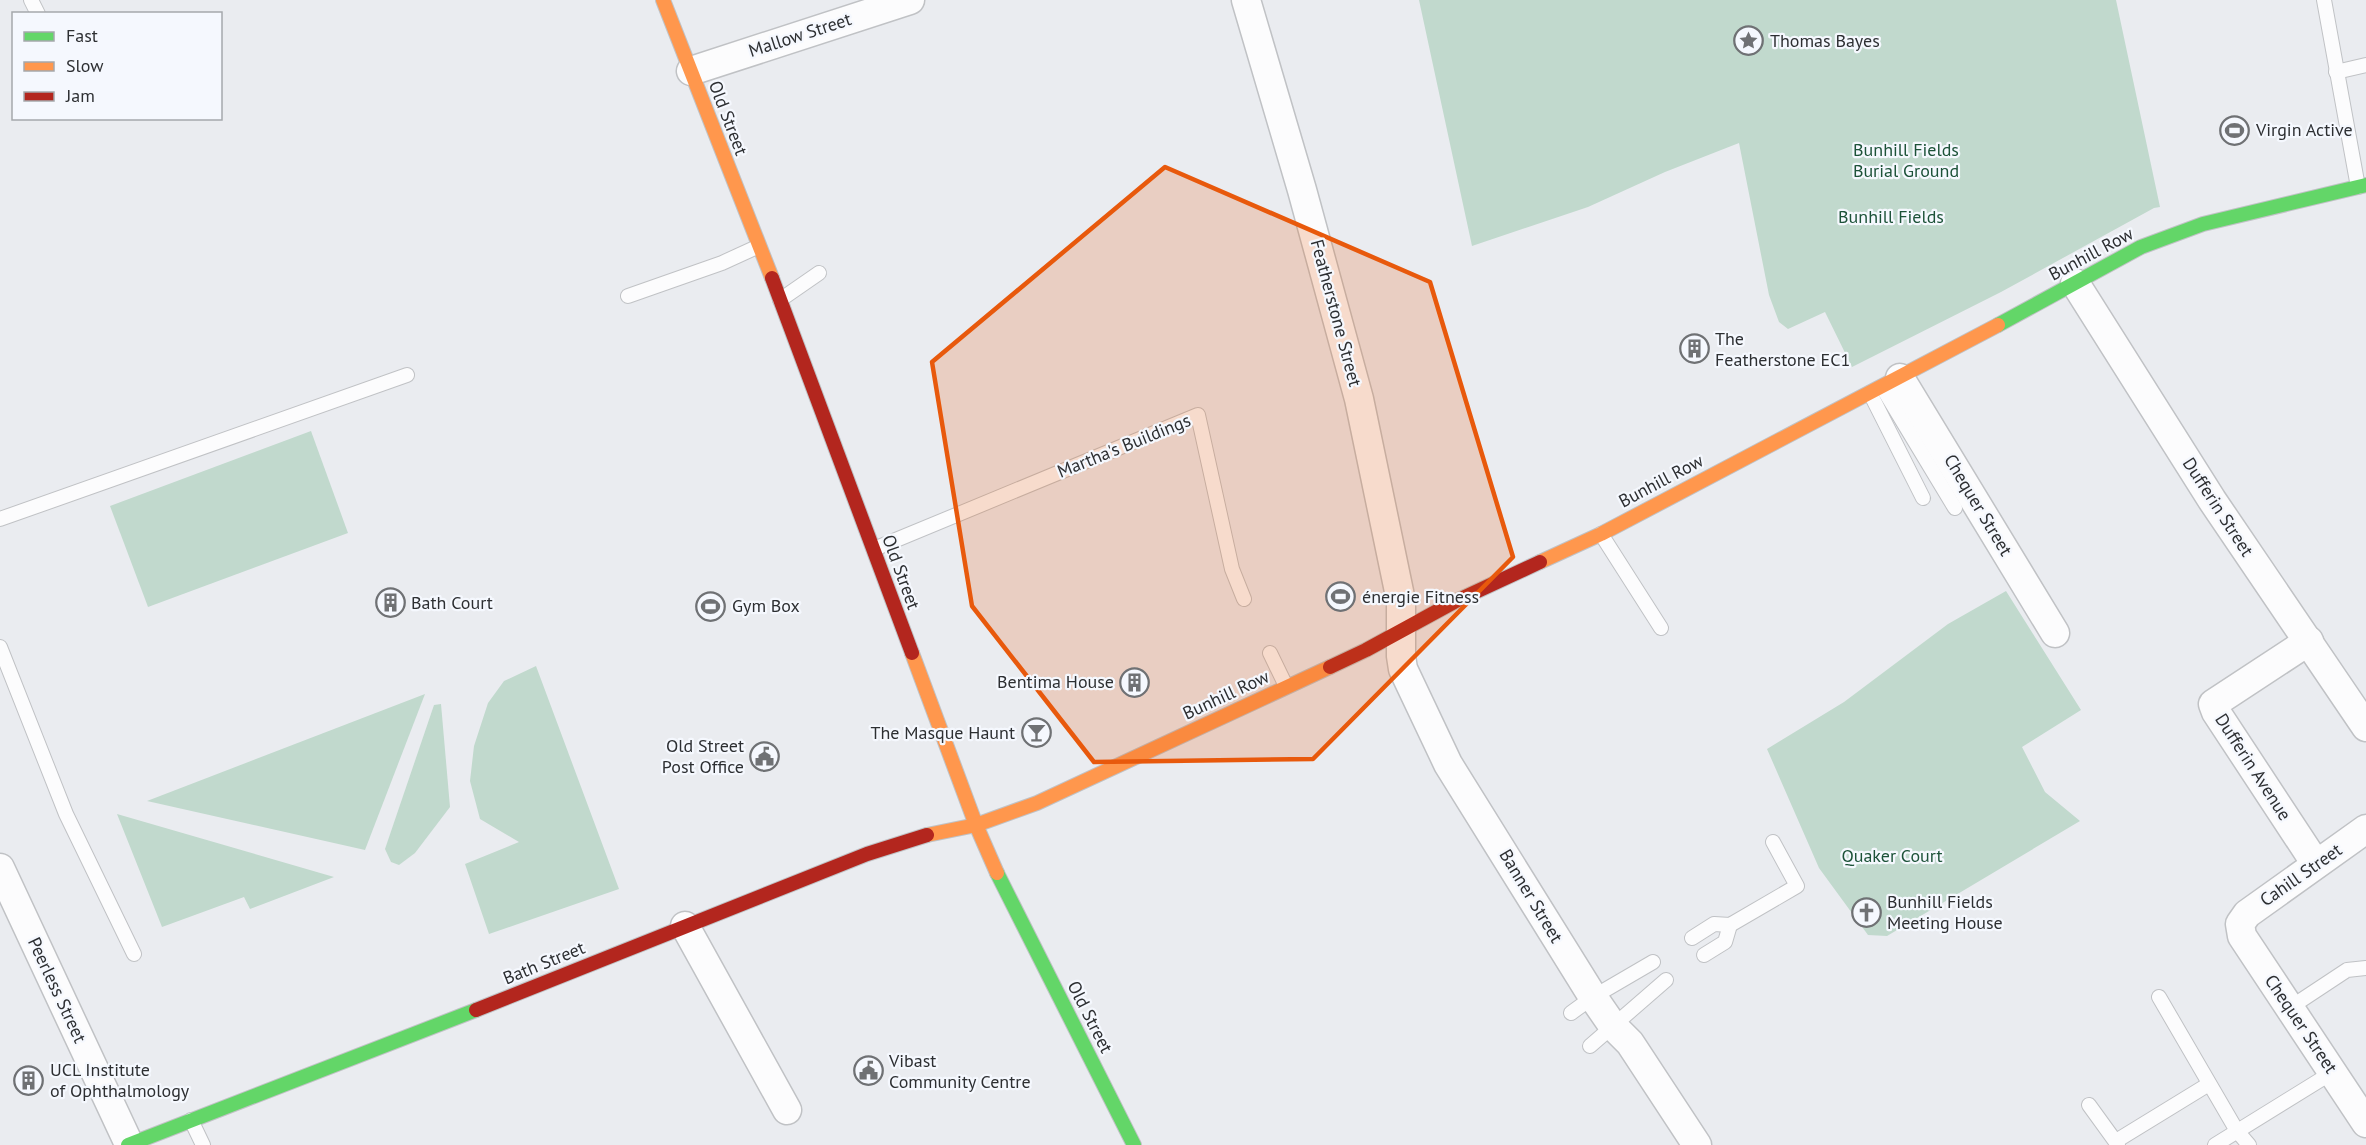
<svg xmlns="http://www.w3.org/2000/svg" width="2366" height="1145" viewBox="0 0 2366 1145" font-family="'PT Sans',sans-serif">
<rect width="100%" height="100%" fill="#eaecf0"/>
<g fill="#c1d9cd">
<path d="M1419,0H2116L2160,207L2154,208L2001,292L1852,367L1825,312L1788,329L1779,322L1769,295L1739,143L1665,172L1588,207L1472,246Z"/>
<path d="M311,431L348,533L148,607L110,506Z"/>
<path d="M2006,591L2081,710L2022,747L2045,792L2080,821L1887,936L1868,935L1819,868L1767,749L1844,702L1948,624Z"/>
<path d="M536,666L619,889L489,934L465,864L519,842L480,819L470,781L474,746L488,703L504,681Z"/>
<path d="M425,694L365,850L147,801Z"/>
<path d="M441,704L450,807L415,853L399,865L391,862L385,849L434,705Z"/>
<path d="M117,814L334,877L250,909L244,897L162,927Z"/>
</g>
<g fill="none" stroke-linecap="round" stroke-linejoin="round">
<defs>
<g id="lane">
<path d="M31,0L38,14"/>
<path d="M2324,0L2358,187"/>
<path d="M2336,72L2366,65"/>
<path d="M628,296L722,263L759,246"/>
<path d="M780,300L819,273"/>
<path d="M1882,387L1955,508"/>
<path d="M1870,393L1923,498"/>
<path d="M0,519L407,375"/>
<path d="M1601,534L1661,628"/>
<path d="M874,549L1198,415L1232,569L1244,599"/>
<path d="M0,647L66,814L134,954"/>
<path d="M1270,653L1286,686"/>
<path d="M1692,938L1714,924L1730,925L1797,886L1773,842"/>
<path d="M1704,955L1725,942L1730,925"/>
<path d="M2159,997L2237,1131L2249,1145"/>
<path d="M2291,1007L2347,970L2366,968"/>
<path d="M1571,1013L1593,997L1653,962"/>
<path d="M1590,1046L1666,980"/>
<path d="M2089,1105L2118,1145"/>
<path d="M191,1120L203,1145"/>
<path d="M2116,1141L2209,1084"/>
<path d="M2215,1145L2333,1072"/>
</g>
<g id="street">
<path d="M1246,0L1302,190L1359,399L1401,601V656L1403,669L1448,764L1593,997L1613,1026L1630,1043L1697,1145"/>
<path d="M691,71L910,0"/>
<path d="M2075,283L2212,500L2366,727"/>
<path d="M1900,378L2055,633"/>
<path d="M2309,641L2213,704L2216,712L2316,864"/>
<path d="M2366,829L2247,914L2240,924L2242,936L2366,1123"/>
<path d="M0,868L129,1144"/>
<path d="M685,926L787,1110"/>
</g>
<g id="fast">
<path d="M1998,325L2141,247L2203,224L2366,185"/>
<path d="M997,873L1134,1145"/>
<path d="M128,1145L476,1010"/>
</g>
<g id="slow">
<path d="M663,0L772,278"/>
<path d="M1540,562L1601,534L1998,325"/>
<path d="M912,653L976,825L997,873"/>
<path d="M927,835L976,825L1037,803L1330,667"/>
</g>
<g id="jam">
<path d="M772,278L912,653"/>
<path d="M1330,667L1366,650L1454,602L1540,562"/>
<path d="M476,1010L867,854L927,835"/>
</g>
</defs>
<use href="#lane" stroke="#c0c2c5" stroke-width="16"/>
<use href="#street" stroke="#c0c2c5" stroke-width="31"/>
<use href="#fast" stroke="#c0c2c5" stroke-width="16"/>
<use href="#slow" stroke="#c0c2c5" stroke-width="16"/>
<use href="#jam" stroke="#c0c2c5" stroke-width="16"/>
<use href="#lane" stroke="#fcfcfd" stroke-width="14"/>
<use href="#street" stroke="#fcfcfd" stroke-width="28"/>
<use href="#fast" stroke="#63d668" stroke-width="14"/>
<use href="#slow" stroke="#ff974d" stroke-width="14"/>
<use href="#jam" stroke="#b3261e" stroke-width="14"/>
</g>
<path fill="#e8590c" fill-opacity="0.2" stroke="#e8590c" stroke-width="4.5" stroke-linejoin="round" d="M1165,167L1430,282L1513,557L1313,759L1094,762L972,606L932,362Z"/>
<defs>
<symbol id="sight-ring" viewBox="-11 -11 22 22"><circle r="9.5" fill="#f5f8fe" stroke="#6f7174" stroke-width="1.5"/><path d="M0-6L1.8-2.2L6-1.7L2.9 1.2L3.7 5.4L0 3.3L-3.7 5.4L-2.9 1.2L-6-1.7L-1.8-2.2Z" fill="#6f7174"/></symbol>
<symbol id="stadium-ring" viewBox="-11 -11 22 22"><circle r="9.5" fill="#f5f8fe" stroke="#6f7174" stroke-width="1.5"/><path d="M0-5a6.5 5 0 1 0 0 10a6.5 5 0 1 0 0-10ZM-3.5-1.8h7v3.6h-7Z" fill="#6f7174"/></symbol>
<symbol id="building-ring" viewBox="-11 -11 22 22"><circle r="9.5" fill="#f5f8fe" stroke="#6f7174" stroke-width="1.5"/><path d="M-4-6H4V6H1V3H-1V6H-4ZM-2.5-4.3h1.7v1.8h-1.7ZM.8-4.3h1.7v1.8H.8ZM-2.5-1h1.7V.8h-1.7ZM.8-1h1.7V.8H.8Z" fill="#6f7174"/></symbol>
<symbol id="bar-ring" viewBox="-11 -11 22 22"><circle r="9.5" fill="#f5f8fe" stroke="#6f7174" stroke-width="1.5"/><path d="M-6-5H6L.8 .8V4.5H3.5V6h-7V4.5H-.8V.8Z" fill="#6f7174"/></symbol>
<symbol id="civic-ring" viewBox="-11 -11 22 22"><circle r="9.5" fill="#f5f8fe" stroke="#6f7174" stroke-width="1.5"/><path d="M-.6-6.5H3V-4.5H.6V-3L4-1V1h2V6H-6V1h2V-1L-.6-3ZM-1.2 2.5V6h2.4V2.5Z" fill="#6f7174"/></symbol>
<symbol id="church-ring" viewBox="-11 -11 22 22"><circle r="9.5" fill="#f5f8fe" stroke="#6f7174" stroke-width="1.5"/><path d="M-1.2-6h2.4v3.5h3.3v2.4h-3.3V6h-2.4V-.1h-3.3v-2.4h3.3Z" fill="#6f7174"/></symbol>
</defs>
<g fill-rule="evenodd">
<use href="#sight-ring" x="1732" y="24" width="33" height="33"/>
<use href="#stadium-ring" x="2218" y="114" width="33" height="33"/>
<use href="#building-ring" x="1678" y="332" width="33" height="33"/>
<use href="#stadium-ring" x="1324" y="580" width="33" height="33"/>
<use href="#building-ring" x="374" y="586" width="33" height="33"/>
<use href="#stadium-ring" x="694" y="590" width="33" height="33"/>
<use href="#building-ring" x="1118" y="666" width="33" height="33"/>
<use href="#bar-ring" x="1020" y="716" width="33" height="33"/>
<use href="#civic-ring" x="748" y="740" width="33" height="33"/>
<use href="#church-ring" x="1850" y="896" width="33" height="33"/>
<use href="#civic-ring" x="852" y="1054" width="33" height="33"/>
<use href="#building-ring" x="12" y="1064" width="33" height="33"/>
</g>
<g text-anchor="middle" stroke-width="4.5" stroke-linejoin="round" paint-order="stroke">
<g font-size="18" fill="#2d2f32" stroke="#f5f8fe">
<text transform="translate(800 35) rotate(-18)" y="6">Mallow Street</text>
<text transform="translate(728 118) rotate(69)" y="6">Old Street</text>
<text transform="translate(2091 254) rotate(-28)" y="6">Bunhill Row</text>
<text transform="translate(1336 313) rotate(75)" y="6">Featherstone Street</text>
<text transform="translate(1124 446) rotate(-22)" y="6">Martha's Buildings</text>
<text transform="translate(1661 481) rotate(-28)" y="6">Bunhill Row</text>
<text transform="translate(1978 505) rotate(59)" y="6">Chequer Street</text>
<text transform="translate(2218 507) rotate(57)" y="6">Dufferin Street</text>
<text transform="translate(901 572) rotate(70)" y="6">Old Street</text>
<text transform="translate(1226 695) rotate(-25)" y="6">Bunhill Row</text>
<text transform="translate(2253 767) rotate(57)" y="6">Dufferin Avenue</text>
<text transform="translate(2301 875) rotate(-35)" y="6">Cahill Street</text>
<text transform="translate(1531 896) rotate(59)" y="6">Banner Street</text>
<text transform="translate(544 963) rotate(-22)" y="6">Bath Street</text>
<text transform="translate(57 990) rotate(65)" y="6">Peerless Street</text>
<text transform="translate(1090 1017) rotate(63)" y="6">Old Street</text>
<text transform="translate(2301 1024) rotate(56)" y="6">Chequer Street</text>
</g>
<g font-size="18" fill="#2d2f32" stroke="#f5f8fe" text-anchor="start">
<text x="1770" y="47">Thomas Bayes</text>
<text x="2256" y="136">Virgin Active</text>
<text x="1715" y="345">The<tspan x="1715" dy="21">Featherstone EC1</tspan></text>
<text x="1362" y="603">énergie Fitness</text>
<text x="411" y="609">Bath Court</text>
<text x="732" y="612">Gym Box</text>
<text x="1114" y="688" text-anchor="end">Bentima House</text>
<text x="1015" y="739" text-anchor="end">The Masque Haunt</text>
<text x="744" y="752" text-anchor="end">Old Street<tspan x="744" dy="21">Post Office</tspan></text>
<text x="1887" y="908">Bunhill Fields<tspan x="1887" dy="21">Meeting House</tspan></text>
<text x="889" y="1067">Vibast<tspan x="889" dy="21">Community Centre</tspan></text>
<text x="50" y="1076">UCL Institute<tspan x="50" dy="21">of Ophthalmology</tspan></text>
</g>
<g font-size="18" fill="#1c5238" stroke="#f5f8fe">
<text x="1906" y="156">Bunhill Fields<tspan x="1906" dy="21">Burial Ground</tspan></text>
<text x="1891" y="223">Bunhill Fields</text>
<text x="1892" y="862">Quaker Court</text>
</g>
</g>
<rect x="12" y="12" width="210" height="108" fill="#f5f8fe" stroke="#a5a8ac" stroke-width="1.5"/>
<rect x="24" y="32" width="30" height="9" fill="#63d668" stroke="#a5a8ac" stroke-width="1.5"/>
<text x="66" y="42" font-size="18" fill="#2d2f32">Fast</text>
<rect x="24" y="62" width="30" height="9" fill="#ff974d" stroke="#a5a8ac" stroke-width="1.5"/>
<text x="66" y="72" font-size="18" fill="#2d2f32">Slow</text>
<rect x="24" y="92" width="30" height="9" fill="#b3261e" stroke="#a5a8ac" stroke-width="1.5"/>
<text x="66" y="102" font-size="18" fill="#2d2f32">Jam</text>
</svg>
